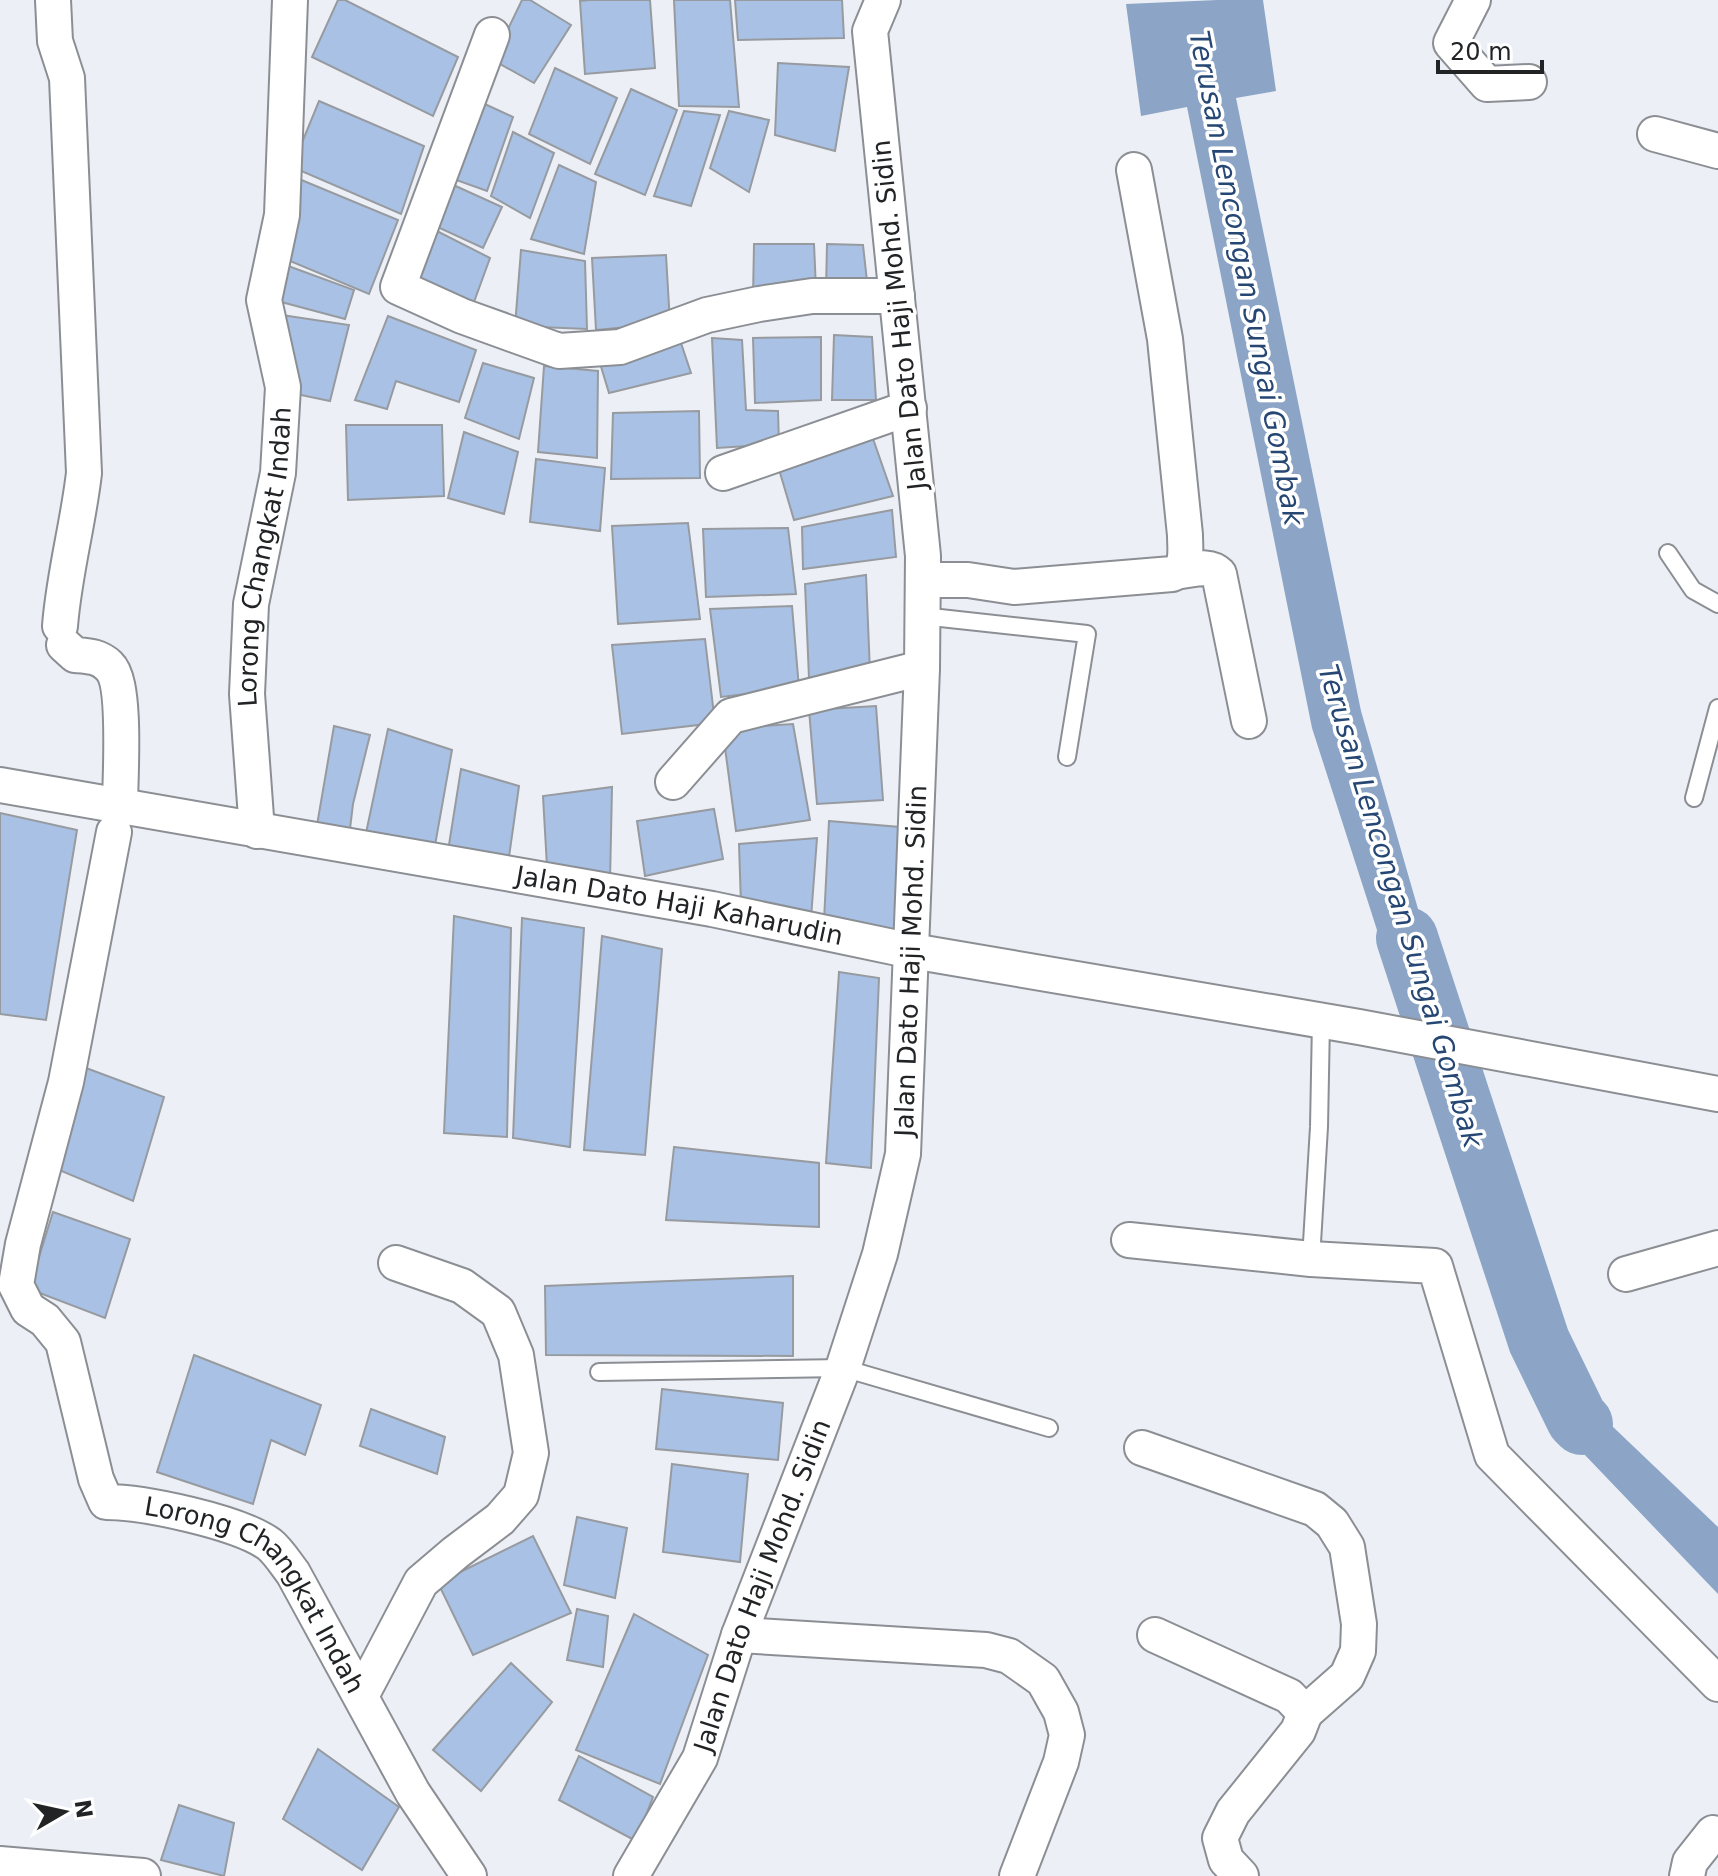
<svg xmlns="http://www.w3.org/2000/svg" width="1718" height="1876" viewBox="0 0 1718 1876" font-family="'DejaVu Sans',sans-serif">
<rect width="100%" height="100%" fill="#ecf0f6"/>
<g fill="#8ca5c6">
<path d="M1217,0H1263L1276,91L1236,98L1361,711L1450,1020L1405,1017L1312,728L1187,107L1141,116L1126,4Z"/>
<path d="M1556,1343L1590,1405L1718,1527V1594L1561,1430L1537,1387L1530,1357Z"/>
</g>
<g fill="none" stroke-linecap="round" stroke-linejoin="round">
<path stroke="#8ca5c6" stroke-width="62" d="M1407,938L1539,1341L1577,1419L1582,1424"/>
</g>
<g fill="#a8c1e4" stroke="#979ba0" stroke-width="2">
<path d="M338,0H345L458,57L433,116L312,57Z"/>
<path d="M522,0H530L571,25L534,83L493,60Z"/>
<path d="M589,0H650L655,68L585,74L580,1Z"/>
<path d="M674,0H730L739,107L679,106Z"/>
<path d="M735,0H842L844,38L738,40Z"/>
<path d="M778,63L849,67L835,151L775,135Z"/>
<path d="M555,68L617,98L590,164L529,134Z"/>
<path d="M631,89L677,110L645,195L595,174Z"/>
<path d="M476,100L513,117L487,191L445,176Z"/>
<path d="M319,101L424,146L401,214L292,167Z"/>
<path d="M684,111L720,115L691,206L654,196Z"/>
<path d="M729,111L769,120L749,192L710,168Z"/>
<path d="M513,132L554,153L530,218L491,196Z"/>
<path d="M559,165L596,182L584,254L531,239Z"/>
<path d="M299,179L398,220L369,294L278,256Z"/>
<path d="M449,183L502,207L483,248L431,224Z"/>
<path d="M429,227L490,258L470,313L405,283Z"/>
<path d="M754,244H814L816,289L753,297Z"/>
<path d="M827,244L863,245L868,290H826Z"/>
<path d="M521,250L585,261L587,329L515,326Z"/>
<path d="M666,255L670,323L596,330L592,258Z"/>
<path d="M280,263L354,290L345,319L270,299Z"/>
<path d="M275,314L349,325L330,401L291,393Z"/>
<path d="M388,316L476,350L459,402L396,381L387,409L355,400Z"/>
<path d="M834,335L872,337L876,400H832Z"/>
<path d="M821,337V400L755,403L753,338Z"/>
<path d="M712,338L742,340L746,410L778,411L779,444L717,448Z"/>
<path d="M680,340L691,373L609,393L599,360Z"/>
<path d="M483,363L534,378L519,439L465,418Z"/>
<path d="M544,366L598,371L597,458L538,452Z"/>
<path d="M699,411L700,478L611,479L613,413Z"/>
<path d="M346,425H442L444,496L348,500Z"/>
<path d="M464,432L518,452L504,514L448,498Z"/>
<path d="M871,433L893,496L794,520L778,466Z"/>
<path d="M536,459L605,468L600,531L530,522Z"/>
<path d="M892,510L896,557L803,569L802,527Z"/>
<path d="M688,523L700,619L618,624L612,526Z"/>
<path d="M788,528L796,594L706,597L703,529Z"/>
<path d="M866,575L870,672L809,678L805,584Z"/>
<path d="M792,606L799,688L721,697L710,609Z"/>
<path d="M705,639L715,723L622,734L612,645Z"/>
<path d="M876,706L883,800L817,804L809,710Z"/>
<path d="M793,724L810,820L736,831L724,740L734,728Z"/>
<path d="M334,726L370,735L353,804L349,837L317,825Z"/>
<path d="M388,729L452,750L434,851L366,833Z"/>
<path d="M461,769L519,786L508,864L448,851Z"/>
<path d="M612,787L610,881L547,867L543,796Z"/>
<path d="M714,809L723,859L645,876L637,821Z"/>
<path d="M0,813L77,830L46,1020L0,1014Z"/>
<path d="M829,821L900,827L896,932L824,921Z"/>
<path d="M817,838L811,918L741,905L739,844Z"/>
<path d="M454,916L511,928L507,1137L444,1133Z"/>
<path d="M522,918L584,928L570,1147L513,1138Z"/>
<path d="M602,936L662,949L645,1155L584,1150Z"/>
<path d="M839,972L879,978L871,1168L826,1163Z"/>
<path d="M86,1068L164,1097L133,1201L59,1170Z"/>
<path d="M674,1147L819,1163V1227L666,1220Z"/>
<path d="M53,1212L130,1239L105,1318L29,1289Z"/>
<path d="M793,1276V1356L546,1355L545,1286Z"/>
<path d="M194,1355L321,1405L305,1455L271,1440L253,1504L157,1472Z"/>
<path d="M662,1389L783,1403L778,1460L656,1449Z"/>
<path d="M371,1409L445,1437L437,1474L360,1446Z"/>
<path d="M672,1464L748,1474L740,1562L663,1552Z"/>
<path d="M577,1517L627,1528L615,1598L564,1585Z"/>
<path d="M533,1536L571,1613L473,1655L438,1583Z"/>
<path d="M577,1609L608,1616L603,1667L567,1660Z"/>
<path d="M634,1614L708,1655L660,1784L576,1750Z"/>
<path d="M511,1663L552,1702L481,1791L433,1750Z"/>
<path d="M318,1749L399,1807L362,1870L283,1819Z"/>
<path d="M579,1756L653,1797L636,1841L559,1800Z"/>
<path d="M179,1805L234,1823L224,1876L161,1860Z"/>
</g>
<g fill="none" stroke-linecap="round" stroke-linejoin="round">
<defs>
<g id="lane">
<path d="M1668,553L1693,590L1718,604"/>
<path d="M922,616L1087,634L1067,757"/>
<path d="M1694,798L1718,708"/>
<path d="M1311,1259L1319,1127L1321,1021"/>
<path d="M599,1372L843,1368L1049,1428"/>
</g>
<g id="street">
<path d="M53,0L55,41L67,78L84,473C78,525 64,574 60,626"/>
<path d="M1473,0L1451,43L1487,84L1529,82"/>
<path d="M492,35L398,287L462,316L559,351L620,347L707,315L759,304L812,296H897"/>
<path d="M1655,134L1718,151"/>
<path d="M723,473L909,408"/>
<path d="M1180,571C1193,570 1209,564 1219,574L1249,721"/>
<path d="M923,580H968L1014,587L1172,574C1189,568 1185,551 1185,535L1165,339L1134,170"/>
<path d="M64,645L75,655C88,656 99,656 109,666C127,683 120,779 120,806"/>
<path d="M673,782L731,716L922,668"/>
<path id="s1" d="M0,785L712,909L912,951L1359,1027L1718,1094"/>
<path id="s2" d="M257,831L247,694L251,604L278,473L283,387L264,300L282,215L290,0"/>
<path id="s3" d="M114,832L66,1082L23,1244L16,1285L28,1309L45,1320L63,1342L96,1479L106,1502C145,1502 238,1522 269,1544C278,1551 286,1564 293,1573L413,1793L469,1876"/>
<path d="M1129,1240L1311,1259L1435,1266L1492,1455L1718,1684"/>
<path d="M1626,1274L1718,1248"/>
<path d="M1142,1448L1315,1509L1332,1523L1347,1547L1359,1624L1358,1651L1347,1676L1305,1713"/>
<path d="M739,1635L986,1650L1009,1656L1043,1680L1061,1712L1067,1735L1061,1762L1017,1876"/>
<path d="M1155,1635L1289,1696L1305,1713L1298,1731L1233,1812L1220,1838L1226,1860L1241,1876"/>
<path d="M361,1696L421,1582L455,1553L500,1519L521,1495L531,1453L516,1355L498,1312L462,1286L396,1263"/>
<path d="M0,1864L143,1876"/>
<path id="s4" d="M631,1876L700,1758L739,1635L843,1368L880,1254L903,1154L922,668L923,556L870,31L883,0"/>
<path d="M1687,1876L1690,1862L1713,1833"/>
</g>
</defs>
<use href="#lane" stroke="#8b8f94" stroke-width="20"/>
<use href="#street" stroke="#8b8f94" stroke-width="38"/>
<use href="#lane" stroke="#fff" stroke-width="16"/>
<use href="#street" stroke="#fff" stroke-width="34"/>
</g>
<g text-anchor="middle" stroke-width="7" stroke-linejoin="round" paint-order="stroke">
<g font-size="26" fill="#212325" stroke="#fff">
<text transform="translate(899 315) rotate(-96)" y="9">Jalan Dato Haji Mohd. Sidin</text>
<text dy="9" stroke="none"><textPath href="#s2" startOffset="276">Lorong Changkat Indah</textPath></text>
<text dy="9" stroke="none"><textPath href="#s1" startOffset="690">Jalan Dato Haji Kaharudin</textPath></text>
<text dy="9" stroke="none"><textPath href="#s4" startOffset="968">Jalan Dato Haji Mohd. Sidin</textPath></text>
<text dy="9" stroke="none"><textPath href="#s4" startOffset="320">Jalan Dato Haji Mohd. Sidin</textPath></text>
<text dy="9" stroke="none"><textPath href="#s3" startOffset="896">Lorong Changkat Indah</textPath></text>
</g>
<g font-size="28" font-style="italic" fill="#264774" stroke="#fff">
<text transform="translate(1247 278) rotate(79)" y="10">Terusan Lencongan Sungai Gombak</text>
<text transform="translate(1401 906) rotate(73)" y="10">Terusan Lencongan Sungai Gombak</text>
</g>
</g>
<g transform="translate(64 1812) rotate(81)" stroke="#ffffff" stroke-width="6" paint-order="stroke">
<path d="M0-6L14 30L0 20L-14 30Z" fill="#212325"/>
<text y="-12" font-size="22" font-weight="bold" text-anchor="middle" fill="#212325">N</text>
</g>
<path d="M1438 60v12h104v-12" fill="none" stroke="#212325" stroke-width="4"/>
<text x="1450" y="60" font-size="24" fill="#212325" stroke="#ffffff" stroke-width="6" paint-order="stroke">20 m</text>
</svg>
